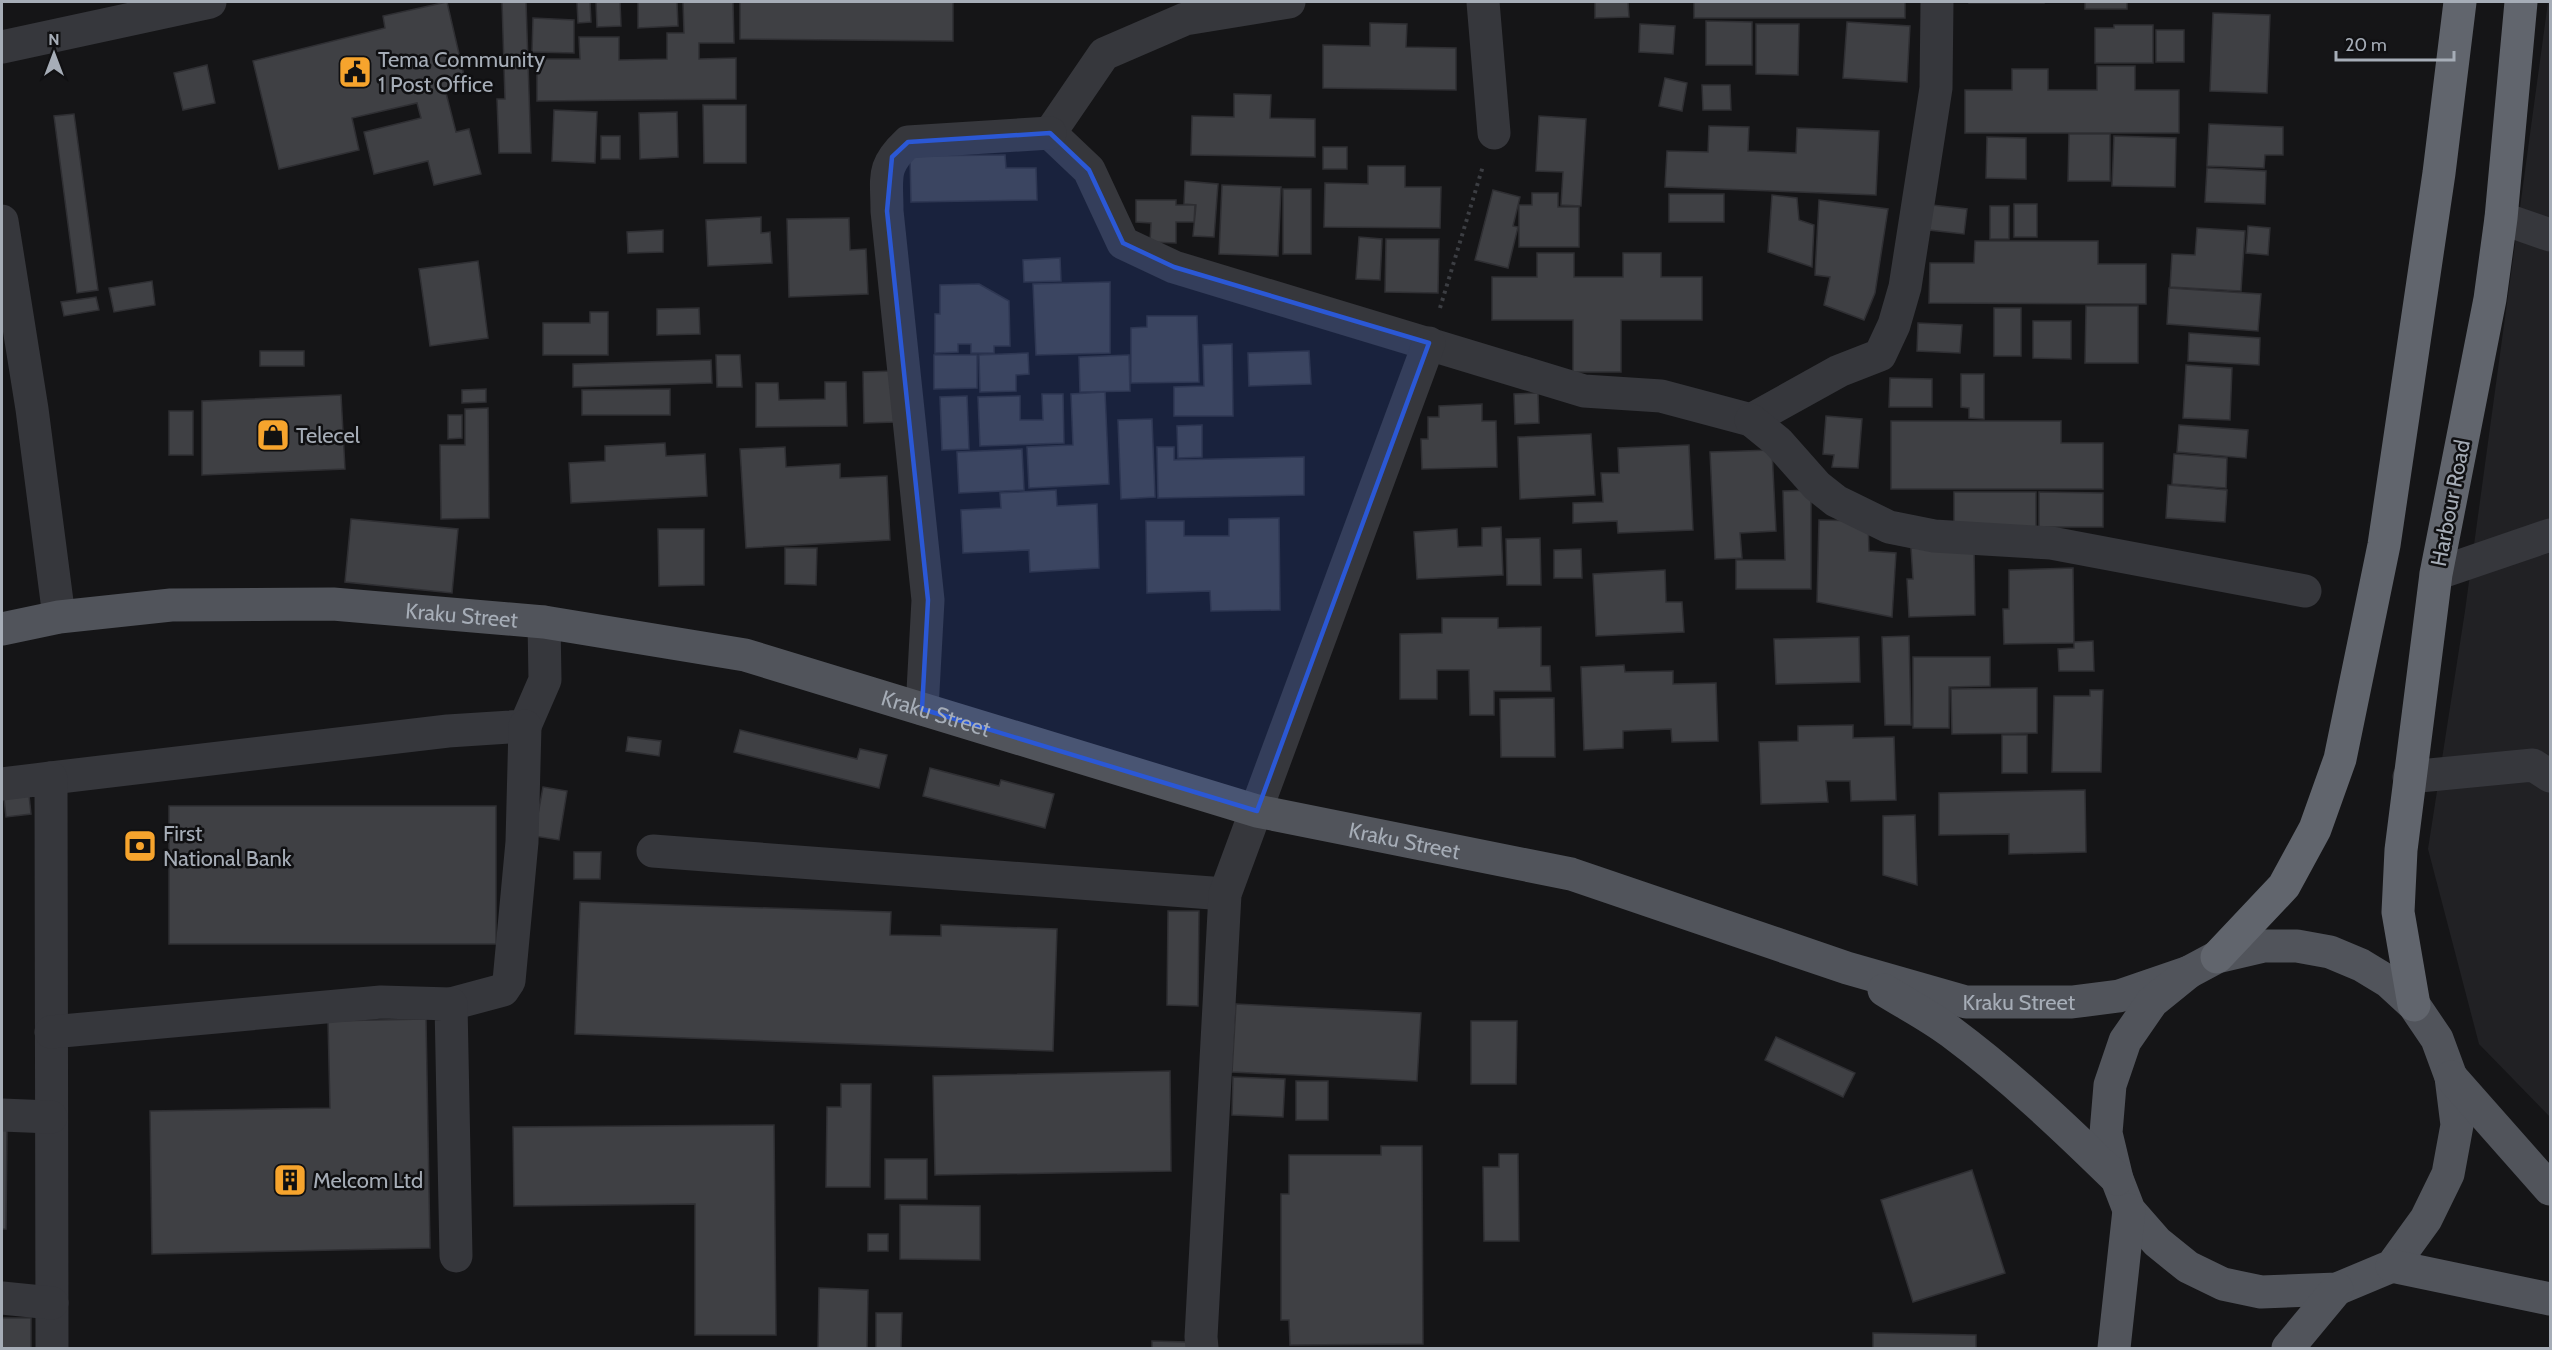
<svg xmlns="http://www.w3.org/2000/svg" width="2552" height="1350" viewBox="0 0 2552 1350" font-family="Cabin,sans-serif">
<rect width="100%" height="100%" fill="#151517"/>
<path fill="#212124" d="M2548,2H2550V1117L2479,1044L2428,849L2465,611Z"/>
<g fill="#3f4044" stroke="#2f2f33" stroke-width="1.5">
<path d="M447,2L466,84L445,89L456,132L469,129L481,174L434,185L428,161L374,174L364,132L421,118L417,103L352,118L359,150L279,169L253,61L385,28L383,16Z"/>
<path d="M502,2H526L531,153H499L497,99H505Z"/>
<path d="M577,2H590L591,22L578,23Z"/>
<path d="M596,2H620L621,26L597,27Z"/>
<path d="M638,2H677L678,26L638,28Z"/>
<path d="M683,2H733L734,43H699V59L736,58V99L537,101V59H580L579,37H619V60L667,59V33H684Z"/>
<path d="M740,2H953V41L740,39Z"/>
<path d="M1595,2H1628L1629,17L1595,18Z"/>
<rect x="1694" y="2" width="211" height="16"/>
<rect x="1969" y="2" width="75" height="1"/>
<rect x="2085" y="2" width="42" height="7"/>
<path d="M2213,13L2270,15L2267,93L2210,91Z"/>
<path d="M533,18L574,20V53L532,52Z"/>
<path d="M1706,21L1752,22V65H1706Z"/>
<path d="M1847,22L1910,26L1907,82L1843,78Z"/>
<path d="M1370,23L1407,24L1406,47L1456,48V90L1323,88V45L1370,46Z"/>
<path d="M1640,24L1675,26L1673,54L1639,52Z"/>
<path d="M1756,24H1799L1798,75L1756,74Z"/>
<path d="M2114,25H2153V63H2095V28H2114Z"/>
<rect x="2156" y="30" width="28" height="32"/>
<path d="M207,65L215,103L183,110L174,73Z"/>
<path d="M2097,66H2135V90H2179V133H1965V90H2012V69H2048V90H2097Z"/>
<path d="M1665,78L1687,83L1682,111L1659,106Z"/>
<path d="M1702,85H1730L1731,110H1703Z"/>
<path d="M1234,94L1271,95L1270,118L1315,119V157L1191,155L1192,116L1234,117Z"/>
<path d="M703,105H746V163H704Z"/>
<path d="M554,110L597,112L595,163L552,161Z"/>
<path d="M677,112L678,157L640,159L639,113Z"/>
<path d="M74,114L98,290L77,293L54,116Z"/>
<path d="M1539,116L1586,119L1581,206L1561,205L1563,172L1536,171Z"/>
<path d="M2209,124L2283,127V155H2265L2264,168L2207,166Z"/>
<path d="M1709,126L1749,127L1748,151L1796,153L1797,128L1879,131L1876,195L1665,187L1667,151L1708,152Z"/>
<path d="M2069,134H2110V181H2068Z"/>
<rect x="601" y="136" width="19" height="23"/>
<path d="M2114,136L2176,138L2175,187L2112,186Z"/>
<path d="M1987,137L2026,138V179L1986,178Z"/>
<rect x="1323" y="147" width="24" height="22"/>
<path d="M1005,155L1006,168H1036L1037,200L911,202L910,156Z"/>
<path d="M1368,166H1405V187H1441L1440,228L1324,227L1325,183L1368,184Z"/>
<path d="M2207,168L2266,171L2265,204L2205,202Z"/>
<path d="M1185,181L1218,184L1214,237L1193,236L1196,205L1184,204Z"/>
<path d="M1222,185L1281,187L1278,256L1219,254Z"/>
<rect x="1283" y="189" width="28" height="65"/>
<path d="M1493,190L1520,197L1513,226L1518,227L1508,268L1475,260Z"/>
<path d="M1532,193H1558V207H1579V247H1519V205H1532Z"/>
<rect x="1669" y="194" width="55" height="28"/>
<path d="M1772,195L1797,198L1799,220L1814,225L1812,267L1768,252Z"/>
<path d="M1136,200H1176V205H1195L1194,222H1176V243L1150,242L1151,223L1136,222Z"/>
<path d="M1819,200L1888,209L1875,293L1864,320L1824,305L1830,277L1815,275Z"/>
<rect x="2014" y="204" width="23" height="33"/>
<path d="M1932,205L1967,209L1964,234L1929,230Z"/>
<rect x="1990" y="206" width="19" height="33"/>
<path d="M761,217V233L770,232L772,263L708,266L706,220Z"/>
<path d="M849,218L850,250L866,249L868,294L789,297L787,219Z"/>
<path d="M2248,226L2270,228L2268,255L2246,253Z"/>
<path d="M2197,228L2245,231L2241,291L2170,287L2172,254L2195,255Z"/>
<path d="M663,230V252L628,253L627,232Z"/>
<path d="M1359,237L1382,239L1380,280L1356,279Z"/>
<path d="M1386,239H1439L1438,293L1385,292Z"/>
<path d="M1975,241H2098V264H2146V304L1929,303L1930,263H1974Z"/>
<path d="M1537,253H1574V277H1623V253H1661V277H1702V320H1621V372H1573V320H1492V277H1537Z"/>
<path d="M1060,258L1061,281L1024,282L1023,260Z"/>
<path d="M478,261L488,338L430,346L419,269Z"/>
<path d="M152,281L155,305L114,312L109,288Z"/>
<path d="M1110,282V353L1036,355L1033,284Z"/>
<path d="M979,284L1009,301L1010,346H994V353H971V344H958V352L935,353V314H940V285Z"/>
<path d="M2169,288L2261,294L2258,331L2167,324Z"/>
<path d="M96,297L99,310L64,316L61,302Z"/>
<path d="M2086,306H2138V363H2085Z"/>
<path d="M699,308L700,334L657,335V309Z"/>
<rect x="1994" y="308" width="27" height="48"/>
<path d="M590,312H608V355H543V323H590Z"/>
<path d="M1147,316H1197L1199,382L1131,383V328L1147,327Z"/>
<path d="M2033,321H2071V359L2033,358Z"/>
<path d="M1918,323L1962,325L1960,353L1917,351Z"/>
<path d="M2189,333L2260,338L2259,365L2188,361Z"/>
<path d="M1232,344L1233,416H1174V387L1204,386L1203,345Z"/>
<rect x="260" y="351" width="44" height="15"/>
<path d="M1309,351L1311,384L1249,386L1248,353Z"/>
<path d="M1028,353L1029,374L1016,375V391L980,392L979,355Z"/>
<path d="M716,355H740L742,387H717Z"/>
<path d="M934,355H977V388L934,389Z"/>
<path d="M1129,355L1130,391L1080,392L1079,357Z"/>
<path d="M711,360L712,383L573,387V364Z"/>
<path d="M2186,365L2232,368L2230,420L2183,418Z"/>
<path d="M894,371L896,422L864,423L863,372Z"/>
<path d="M1961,374H1984V419L1969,418V408L1961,407Z"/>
<path d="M1890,378L1932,379V407H1889Z"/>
<path d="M825,382H846L847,426L756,427V383H778L779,400L825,399Z"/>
<path d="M486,389V402L462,403V390Z"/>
<path d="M670,389V415H582V390Z"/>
<path d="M1105,392L1109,484L1029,488L1027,447L1073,445L1071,394Z"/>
<path d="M1538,393L1539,423L1515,424L1514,394Z"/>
<path d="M1042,394H1063L1064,443L980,446L978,397L1020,396V420H1043Z"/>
<path d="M341,395L345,469L202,475V401Z"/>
<path d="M967,396L969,449L942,450L940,397Z"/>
<path d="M1482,404V421H1496L1497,467L1422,469L1421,439H1428V417H1439V406Z"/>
<path d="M488,408L489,518L441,519L440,445H465V409Z"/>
<rect x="169" y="411" width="24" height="44"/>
<path d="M448,415H462V438L448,439Z"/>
<path d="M1826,416L1862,419L1858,468L1832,467L1834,455L1823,454Z"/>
<path d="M1152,419L1155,497L1121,499L1118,420Z"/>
<path d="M1891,421H2061V443H2103V489H1891Z"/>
<path d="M1202,425V457L1178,458L1177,426Z"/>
<path d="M2179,425L2248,430L2246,458L2177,452Z"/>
<path d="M1591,434L1595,495L1520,499L1518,437Z"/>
<path d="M665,443L666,456L705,454L707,496L571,503L569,463L605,461V446Z"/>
<path d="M1689,445L1693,530L1618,533L1617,521L1573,523V503L1603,502L1601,473H1619L1618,448Z"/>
<path d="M785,447L786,467L840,464V478L887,476L890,540L746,548L740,449Z"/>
<path d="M1157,447H1174V460L1304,457V495L1158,498Z"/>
<path d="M1022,449L1024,490L959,493L957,452Z"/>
<path d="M1772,450L1776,531L1740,533L1742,558L1715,559L1710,452Z"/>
<path d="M2174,454L2227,458L2226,488L2172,484Z"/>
<path d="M2168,485L2227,490L2225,522L2166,518Z"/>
<path d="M1056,490L1057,506L1097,504L1099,568L1030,572L1029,550L963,553L961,510L1001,508L1000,493Z"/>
<path d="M1811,490V589H1736V560H1785L1783,491Z"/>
<path d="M1954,492H2036V527L1954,526Z"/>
<path d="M2039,492L2103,493V527H2039Z"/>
<path d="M1279,518L1280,610L1211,611L1210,591L1147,593L1146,521H1184V536H1229V519Z"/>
<path d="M351,519L458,529L452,593L345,582Z"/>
<path d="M1819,520L1868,521L1869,551L1896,553L1892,617L1817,602Z"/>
<path d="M1501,527L1503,575L1417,579L1414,532L1457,529L1458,547L1482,546V528Z"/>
<path d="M658,529H704V585L659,586Z"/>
<path d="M1540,538L1541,585H1507L1506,539Z"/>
<path d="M1974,546L1975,615L1909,617L1907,579H1913L1911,548Z"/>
<path d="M785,548H817L816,585L785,584Z"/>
<path d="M1581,549L1582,578H1554V550Z"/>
<path d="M2073,568L2074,643L2004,644L2003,609H2009V570Z"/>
<path d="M1665,570L1666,602H1682L1684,632L1596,636L1593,574Z"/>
<path d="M1442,618H1498V628L1541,627V666H1550L1551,691H1494V715H1470L1469,670H1437V699H1400V634L1442,633Z"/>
<path d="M1909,636L1911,725H1885L1882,637Z"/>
<path d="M1859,637L1860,682L1776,684L1774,639Z"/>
<path d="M2093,641L2094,671H2059L2058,649L2074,648V642Z"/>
<path d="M1913,657H1990V686L1949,687V728H1913Z"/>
<path d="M1624,665L1625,672L1673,671V684L1716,683L1718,741L1672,742L1671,729L1623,731V748L1584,750L1581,667Z"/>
<path d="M2037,688V733L1952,734L1951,689Z"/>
<path d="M2090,690H2103L2101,772H2052L2054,696H2090Z"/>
<path d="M1554,698L1555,757H1501L1500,699Z"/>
<path d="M1853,725V738L1894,737L1896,800L1851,801L1850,781H1826L1828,802L1761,804L1759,742L1798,741V726Z"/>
<path d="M740,730L857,759L860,749L887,755L879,788L734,752Z"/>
<rect x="2002" y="735" width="25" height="38"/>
<path d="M628,737L661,741L659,756L626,751Z"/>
<path d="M930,768L999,786L1001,780L1054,794L1045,828L923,796Z"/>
<path d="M543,787L567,791L559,840L534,836Z"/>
<path d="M2085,790L2086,852L2009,854V834L1939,835V793Z"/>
<path d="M29,795L31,814L6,817L4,798Z"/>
<rect x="169" y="806" width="327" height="138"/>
<path d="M1915,815L1917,885L1883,875V816Z"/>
<path d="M574,852H601L600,879H574Z"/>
<path d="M580,902L891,912L890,935L941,936V925L1057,929L1053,1051L575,1034Z"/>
<path d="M1168,911H1199L1198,1006L1167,1005Z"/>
<path d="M1236,1004L1421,1013L1417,1081L1232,1072Z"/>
<path d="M426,1019L430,1248L152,1254L150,1111L330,1108L328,1021Z"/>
<path d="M1471,1021H1517L1516,1084H1471Z"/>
<path d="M1776,1037L1855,1073L1843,1097L1765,1060Z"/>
<path d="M1170,1071L1171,1171L935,1175L933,1076Z"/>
<path d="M1233,1077L1285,1079L1283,1117L1232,1115Z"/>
<rect x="1296" y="1081" width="32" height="39"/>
<path d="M841,1084H871L870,1187H826L827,1107H841Z"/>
<path d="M2,1125H7L6,1229H2Z"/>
<path d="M774,1125L776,1335H695V1204L514,1206L513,1127Z"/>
<path d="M1381,1146H1422L1423,1344L1290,1345L1289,1320H1281V1194H1289V1155H1381Z"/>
<path d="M1499,1154H1518L1519,1241H1484L1483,1167H1499Z"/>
<rect x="885" y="1159" width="42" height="40"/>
<path d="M1972,1170L2005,1273L1913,1302L1881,1200Z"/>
<path d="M900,1205L980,1206V1260L900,1259Z"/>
<rect x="868" y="1234" width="20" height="17"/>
<path d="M819,1288L868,1290L867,1348H818Z"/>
<path d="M876,1313H902L901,1348H876Z"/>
<rect x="2" y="1318" width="29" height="30"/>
<path d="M1873,1333L1976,1335V1348H1873Z"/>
<path d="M1152,1341L1188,1342V1348H1152Z"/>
</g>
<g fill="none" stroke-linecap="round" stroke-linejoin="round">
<path stroke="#3c3e43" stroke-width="4" stroke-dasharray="3 4.5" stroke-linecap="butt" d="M1440,308L1483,166"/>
<g stroke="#36373c" stroke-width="33">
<path d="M1289,2L1185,19L1104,54L1050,133L1089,170L1123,243L1174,267L1584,391L1661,396L1751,420L1839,371L1880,355L1894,325L1905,287L1936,88L1937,2"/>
<path d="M1483,2L1494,133"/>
<path d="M2,47L210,2"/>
<path d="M2501,218L2550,235"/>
<path d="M2,221L32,409L59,617"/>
<path d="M1751,420L1778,442L1817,486L1836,501L1889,527L1934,536L2051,543L2305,591"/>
<path d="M2436,574L2550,535"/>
<path d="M922,709L928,600L887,211C887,177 881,167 908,142L1050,133"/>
<path d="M2409,777L2533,765L2550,776"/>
<path d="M51,778L448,731L525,726L545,680L544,622"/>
<path d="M2,784L51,778L52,1348"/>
<path d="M653,851L1225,894"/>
<path d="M451,1004L503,990L509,981L522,842L525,726"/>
<path d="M51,1032L381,1002L451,1004L456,1256"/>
<path d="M2,1115L51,1117"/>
<path d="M2,1298L52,1303"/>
<path d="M1202,1348L1201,1337L1225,894L1429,343"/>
</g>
<g stroke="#51545b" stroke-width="33">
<path id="s1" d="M2,629L59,617L171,605L333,604L544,622L745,655L1257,811L1571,874L1847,968L1966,1002H2072L2119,996L2189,972"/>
<path d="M2264,946H2297L2330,952L2361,965L2389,982L2414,1005L2437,1039L2451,1077L2457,1125L2448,1174L2426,1219L2392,1266L2337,1289L2261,1292L2223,1284L2188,1267L2157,1242L2129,1210L2117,1179L2106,1133L2110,1085L2125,1041L2152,1002L2189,972L2217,957Z"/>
<path d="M1884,990C1906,1004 1930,1016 1951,1032C2010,1076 2064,1127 2117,1179"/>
<path d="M2451,1077L2550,1189"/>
<path d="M2392,1266L2550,1299"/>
<path d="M2114,1348L2129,1210"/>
<path d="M2288,1348L2337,1289"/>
</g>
<g stroke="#61656d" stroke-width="33">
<path d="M2217,957L2284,886L2315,829L2340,759L2384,545L2439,173L2460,2"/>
<path d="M2414,1005L2398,912L2401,850L2436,574L2490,299L2501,218L2521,2"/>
</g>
</g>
<path fill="#2b58d5" fill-opacity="0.2" stroke="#2b58d5" stroke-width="4.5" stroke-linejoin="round" d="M1050,133L1089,170L1123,243L1174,267L1429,343L1257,811L922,709L928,600L887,211L892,157L908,142Z"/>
<defs>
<symbol id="civic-square" viewBox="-11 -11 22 22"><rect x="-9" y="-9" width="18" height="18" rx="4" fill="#f6a42d" stroke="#101012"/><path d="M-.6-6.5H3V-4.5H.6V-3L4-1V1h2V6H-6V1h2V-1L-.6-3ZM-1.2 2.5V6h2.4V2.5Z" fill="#111"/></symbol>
<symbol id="shop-square" viewBox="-11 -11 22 22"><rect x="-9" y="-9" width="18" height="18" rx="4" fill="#f6a42d" stroke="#101012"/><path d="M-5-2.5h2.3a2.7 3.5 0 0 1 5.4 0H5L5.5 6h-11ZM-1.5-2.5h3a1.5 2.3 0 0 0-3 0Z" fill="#111"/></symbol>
<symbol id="bank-square" viewBox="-11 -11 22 22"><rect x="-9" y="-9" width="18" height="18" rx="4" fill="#f6a42d" stroke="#101012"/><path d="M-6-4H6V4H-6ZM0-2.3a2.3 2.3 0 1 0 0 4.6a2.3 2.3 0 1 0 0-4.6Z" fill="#111"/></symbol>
<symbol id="building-square" viewBox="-11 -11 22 22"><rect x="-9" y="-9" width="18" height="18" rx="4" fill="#f6a42d" stroke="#101012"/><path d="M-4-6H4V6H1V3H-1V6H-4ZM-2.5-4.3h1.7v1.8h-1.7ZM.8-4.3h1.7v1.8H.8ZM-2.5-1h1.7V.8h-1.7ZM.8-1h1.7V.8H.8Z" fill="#111"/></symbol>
</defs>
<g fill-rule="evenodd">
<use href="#civic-square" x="336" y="53" width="38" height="38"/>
<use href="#shop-square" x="254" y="416" width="38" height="38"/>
<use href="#bank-square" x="121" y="827" width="38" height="38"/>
<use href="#building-square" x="271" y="1161" width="38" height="38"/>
</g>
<g text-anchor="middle" stroke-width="5" stroke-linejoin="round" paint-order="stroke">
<g font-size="22" fill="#a6adb7" stroke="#101012" text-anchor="start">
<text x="378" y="67">Tema Community<tspan x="378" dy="25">1 Post Office</tspan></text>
<text x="296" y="443">Telecel</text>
<text x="163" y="841">First<tspan x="163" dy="25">National Bank</tspan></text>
<text x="313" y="1188">Melcom Ltd</text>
</g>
<g font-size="22" fill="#a6adb7" stroke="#101012">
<text transform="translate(2450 503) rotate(-79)" y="8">Harbour Road</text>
<text dy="8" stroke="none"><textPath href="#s1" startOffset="462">Kraku Street</textPath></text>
<text dy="8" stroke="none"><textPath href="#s1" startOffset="948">Kraku Street</textPath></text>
<text dy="8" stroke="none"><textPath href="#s1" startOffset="1434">Kraku Street</textPath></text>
<text dy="8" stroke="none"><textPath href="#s1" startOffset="2072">Kraku Street</textPath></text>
</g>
</g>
<rect width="2552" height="1350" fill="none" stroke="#a6adb7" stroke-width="6"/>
<g transform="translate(54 54)" stroke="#101012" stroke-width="4.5" paint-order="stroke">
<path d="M0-4.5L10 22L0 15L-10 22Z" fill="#a6adb7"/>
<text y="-9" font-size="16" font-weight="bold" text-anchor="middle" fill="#a6adb7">N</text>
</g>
<path d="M2336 51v9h118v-9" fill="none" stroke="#a6adb7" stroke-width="3"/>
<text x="2345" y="51" font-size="18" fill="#a6adb7" stroke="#101012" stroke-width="4.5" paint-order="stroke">20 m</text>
</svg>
